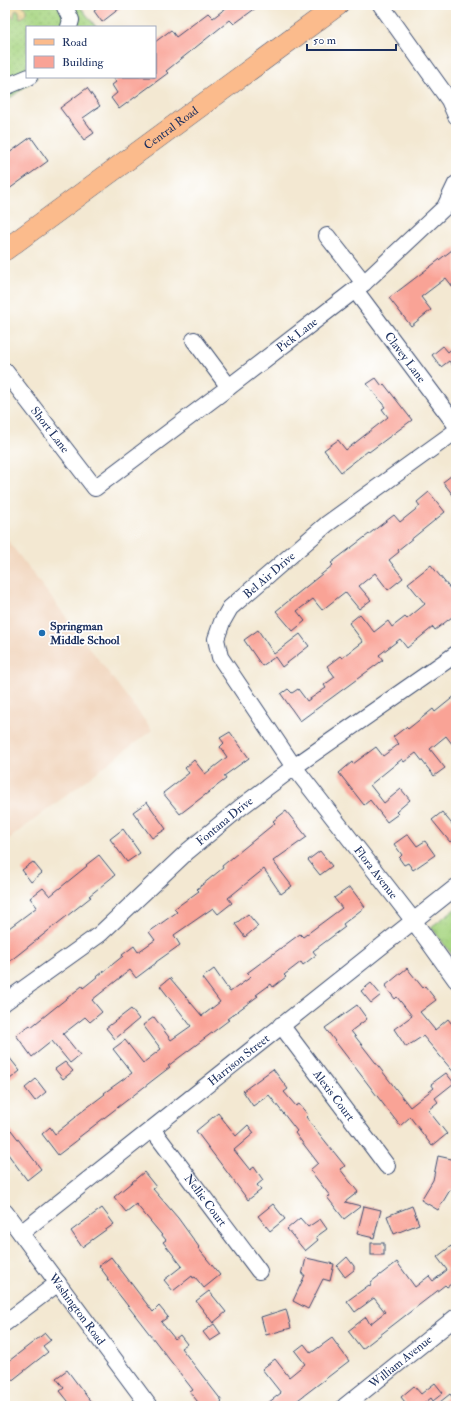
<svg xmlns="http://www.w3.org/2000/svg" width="461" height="1411" viewBox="0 0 461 1411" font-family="'IM FELL Double Pica',serif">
<defs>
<pattern id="grass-dots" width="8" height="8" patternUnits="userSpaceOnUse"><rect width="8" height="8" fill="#a8d683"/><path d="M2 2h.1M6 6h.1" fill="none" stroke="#90b874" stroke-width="1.8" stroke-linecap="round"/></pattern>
<pattern id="sand-dots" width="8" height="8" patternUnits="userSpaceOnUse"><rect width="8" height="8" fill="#eeda9e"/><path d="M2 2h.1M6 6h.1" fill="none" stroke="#ccbb8a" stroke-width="1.8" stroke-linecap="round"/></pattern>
<pattern id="park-crowns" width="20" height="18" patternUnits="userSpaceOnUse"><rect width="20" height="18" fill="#a8d683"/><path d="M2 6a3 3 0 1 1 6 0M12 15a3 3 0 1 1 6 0" fill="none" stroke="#90b874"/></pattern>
</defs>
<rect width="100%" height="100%" fill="#fff"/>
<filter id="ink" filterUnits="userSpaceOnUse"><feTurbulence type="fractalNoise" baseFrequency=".025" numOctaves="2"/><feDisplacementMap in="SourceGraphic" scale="8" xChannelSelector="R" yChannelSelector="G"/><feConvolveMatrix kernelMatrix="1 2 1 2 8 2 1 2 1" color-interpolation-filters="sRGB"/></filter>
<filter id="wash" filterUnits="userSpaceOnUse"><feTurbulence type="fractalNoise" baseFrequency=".012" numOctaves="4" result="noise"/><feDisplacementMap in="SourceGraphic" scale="16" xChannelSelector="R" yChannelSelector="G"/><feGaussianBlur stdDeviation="0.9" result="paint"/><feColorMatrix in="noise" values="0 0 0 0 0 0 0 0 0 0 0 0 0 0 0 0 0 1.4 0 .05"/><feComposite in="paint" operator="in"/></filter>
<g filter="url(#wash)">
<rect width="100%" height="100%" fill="#f3e8d2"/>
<path fill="#f1d5bd" d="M5,537L152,730L5,842Z"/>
<path fill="url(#grass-dots)" stroke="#628270" d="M5,5H79L96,27H27V77H38L5,102Z"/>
<path fill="url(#sand-dots)" stroke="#84847e" d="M15,5H23L26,9V14L23,17L20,18L19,11L17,10L15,11L14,18L5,11V8Z"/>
<path fill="url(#park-crowns)" stroke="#628270" d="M456,908V960L431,927Z"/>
<g id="blocks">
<g fill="#f9a396">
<path d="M102,5H124L102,22L94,11Z"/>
<path d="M230,5H260L234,24L230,20L166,71L168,73L119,109L111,98L117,93L112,85L116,82L113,77H155V42L171,30L176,37L208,13L213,18Z"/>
<path d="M87,88L100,106L83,118L94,133L84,140L60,108Z"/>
<path d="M31,137L48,161L5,192V156Z"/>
<path d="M456,247V291L446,278L421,297L431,310L411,326L389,298Z"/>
<path d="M456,345V370L449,361L441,367L432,355L443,346L448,352Z"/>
<path d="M376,378L382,386L384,384L412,420L369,452L368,451L341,472L324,450L338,440L346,450L388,417L382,409L385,407L367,384Z"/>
<path d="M456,472V499L443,482Z"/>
<path d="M429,492L445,512L398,550L399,552L389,560L403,578L388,590L375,573L359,586L371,600L359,609L345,592L322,610L313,599L297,611L305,621L293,631L276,611L333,565L331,563L394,515L400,522L420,506L417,502Z"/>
<path d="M431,565L456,596V614L435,630L433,627L407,648L400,639L379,655L383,660L300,721L281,694L288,689L292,693L298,689L307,701L326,688L324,685L335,677L327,666L340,656L342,658L363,642L349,623L360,614L374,632L388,621L392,627L405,617L407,619L425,604L408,583Z"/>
<path d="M258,630L274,654L300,634L309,646L282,667L275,657L262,666L244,640Z"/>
<path d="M456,695V749L446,736L430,749L445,768L434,776L416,753L404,762L402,759L370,785L384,803L401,789L410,800L396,812L398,814L387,822L370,800L364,805L339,773L352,762L353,764L376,747L383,756L399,744L393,737L406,727L408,729L433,709L435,712Z"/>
<path d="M230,732L249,758L224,776L226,779L180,814L163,793L189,773L185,768L194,760L205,774L227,757L220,747L224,743L220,738Z"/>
<path d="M147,802L166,829L152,838L133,812Z"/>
<path d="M286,811L307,837L273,861L292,886L281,894L264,869L228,898L232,903L218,914L213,908L174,935L180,945L156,962V963L136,978L130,970L92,1000L102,1012L90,1022L85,1017L63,1034L80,1055L70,1063L52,1041L32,1057L16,1035L30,1025L31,1027L82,986L83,988L123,956L122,955L134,946L138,952L155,940L149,932L177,912L174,909L199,891L197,889L223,868L222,866L275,823L273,821Z"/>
<path d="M442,812L456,829V837L450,842L432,820Z"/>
<path d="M123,829L140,853L127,862L110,839Z"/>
<path d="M408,834L417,846L425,841L435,855L413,870L408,863L404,865L399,858L402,855L394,844Z"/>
<path d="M320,851L332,866L320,875L308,860Z"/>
<path d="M99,855L115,875L89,896L91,897L5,965V931L37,907L30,898L43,888L50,896L87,866L86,865Z"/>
<path d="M33,862L42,873L31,882L22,870Z"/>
<path d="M350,887L365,907L343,924L345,927L313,951L316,955L303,965L301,962L284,975L286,977L273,987L271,984L256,995L258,996L227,1019L229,1020L168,1066L170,1067L78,1138L79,1139L58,1155L42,1134L50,1127L55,1134L76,1117V1116L105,1094L104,1093L132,1073L113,1049L125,1040L143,1063L161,1049L143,1025L154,1017L171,1040L191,1026L160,986L170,978L202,1016L220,1002L202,978L214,969L230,992L251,977L247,973L270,956L300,934L303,937L342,908L334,898Z"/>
<path d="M248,914L258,926L245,937L235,924Z"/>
<path d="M407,968L423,988L425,986L436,1000L420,1012L435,1030L448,1019L456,1029V1075L423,1036L406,1047L394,1029L412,1016L397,997L395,999L385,986Z"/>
<path d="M371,983L381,995L371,1003L361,991Z"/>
<path d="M357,1005L367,1019L351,1031L410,1107L434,1088L431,1084L446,1073L454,1083L435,1098L438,1102L428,1110L447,1134L432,1146L410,1117L400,1126L325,1028Z"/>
<path d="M131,1009L139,1019L115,1039L106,1028Z"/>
<path d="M5,1052L20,1071L5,1083Z"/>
<path d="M65,1062L73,1071L63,1079L55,1069Z"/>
<path d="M273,1069L288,1089L284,1092L296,1106L299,1104L308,1115L306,1117L345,1166L340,1169L358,1192L345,1202L361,1206L344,1219L327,1197L330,1196L310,1170L318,1163L295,1133L297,1131L269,1095L253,1106L243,1091Z"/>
<path d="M36,1079L46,1092L35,1101L25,1088Z"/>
<path d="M218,1113L236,1136L248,1125L254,1133L234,1150L250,1170L254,1167L263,1180L257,1185L261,1190L248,1200L196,1131Z"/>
<path d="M11,1130L41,1169L27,1180L5,1150V1134Z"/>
<path d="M438,1156L456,1160V1192L450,1190L438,1210L421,1200L433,1180Z"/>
<path d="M144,1172L156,1187L153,1189L178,1218L199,1247L198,1248L220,1275L204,1288L195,1277L193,1278L192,1276L173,1291L164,1280L182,1266L163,1242L166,1240L136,1204L126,1212L114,1197Z"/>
<path d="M273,1204L285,1219L270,1231L258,1216Z"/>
<path d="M364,1206L381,1210L374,1238L357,1234Z"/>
<path d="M412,1206L419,1224L394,1234L387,1216Z"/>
<path d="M102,1208L114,1224L82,1247L71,1231Z"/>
<path d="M300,1218L308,1227L320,1219L327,1229L316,1237L318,1240L305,1251L287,1229Z"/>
<rect x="371" y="1243" width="13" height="12"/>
<path d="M451,1246L456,1253V1282L455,1281L447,1287L445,1285L362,1349L348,1331L366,1317L370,1324L385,1312L374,1298L355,1312L347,1301L369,1285L370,1287L371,1282L397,1262L415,1287L429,1276L433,1281L447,1270L437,1257Z"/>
<path d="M111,1257L153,1312L159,1306L168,1317L161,1322L175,1339L180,1335L187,1344L181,1348L222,1401L217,1406H201L190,1392L193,1390L107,1279L108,1278L99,1266Z"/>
<path d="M347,1257L354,1266V1270L345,1277L337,1266Z"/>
<path d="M306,1258L334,1264L330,1281L323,1279L308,1309L293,1301L305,1275H302Z"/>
<path d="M209,1291L226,1312L213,1323L196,1301Z"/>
<path d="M286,1309L291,1328L266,1335L261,1317Z"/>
<path d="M214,1324L221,1334L210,1341L203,1332Z"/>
<path d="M45,1333L51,1340L43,1346L48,1352L5,1386V1364Z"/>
<path d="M332,1338L349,1361L290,1406H264L281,1393L262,1369L275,1359L289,1377L305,1364L295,1351L304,1344L311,1353Z"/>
<path d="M67,1370L94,1406H72L60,1391L64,1388L56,1378Z"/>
<path d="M435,1383L443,1393L433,1401L431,1398L421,1406H408L401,1397L414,1386L421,1394Z"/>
<path d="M450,1394L456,1402V1406H435Z"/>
</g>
</g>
</g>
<g filter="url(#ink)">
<use href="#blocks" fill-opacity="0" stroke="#3b4b6f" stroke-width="1"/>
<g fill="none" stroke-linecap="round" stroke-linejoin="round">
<defs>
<g id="minor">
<path d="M64,5L71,20L69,27"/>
<path d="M381,5L449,100L456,116"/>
<path d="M5,87L29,77"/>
<path d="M327,236L364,283"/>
<path id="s1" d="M355,290L456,425"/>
<path d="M194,340L229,387"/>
<path id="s2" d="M5,371L95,488L229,387L364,283L445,207L456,184"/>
<path id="s3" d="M456,431L327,524L230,608L222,622L216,639L220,657L294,767L413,920L456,980"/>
<path id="s4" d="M5,1002L100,934L188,851L241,807L294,767L456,654"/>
<path id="s5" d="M281,1025L387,1166"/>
<path id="s6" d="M152,1129L259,1271"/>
<path id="s7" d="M5,1212L149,1406"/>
<path id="s8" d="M21,1233L456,887"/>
<path d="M5,1323L58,1283"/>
<path id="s9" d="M345,1406L456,1317"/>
</g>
<g id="major">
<path id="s10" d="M5,250L338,5"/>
</g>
</defs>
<use href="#minor" stroke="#3b4b6f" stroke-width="18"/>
<use href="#major" stroke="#3b4b6f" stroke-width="22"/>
<use href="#minor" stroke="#fff" stroke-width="16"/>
<use href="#major" stroke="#fbbb8c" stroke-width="21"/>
</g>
</g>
<circle fill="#1f6fb2" stroke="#fff" stroke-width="1.5" cx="42" cy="633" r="4"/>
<g text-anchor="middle" stroke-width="3.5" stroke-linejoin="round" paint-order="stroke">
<g font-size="12" fill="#1b2f5e" stroke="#fff">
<text dy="4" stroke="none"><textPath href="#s10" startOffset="206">Central Road</textPath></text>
<text dy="4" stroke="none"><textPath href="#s2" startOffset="401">Pick Lane</textPath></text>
<text dy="4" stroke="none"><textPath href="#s1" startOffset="84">Clavey Lane</textPath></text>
<text dy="4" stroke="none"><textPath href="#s2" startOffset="74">Short Lane</textPath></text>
<text transform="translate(269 575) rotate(-41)" y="4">Bel Air Drive</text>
<text dy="4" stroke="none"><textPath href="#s4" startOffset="285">Fontana Drive</textPath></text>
<text dy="4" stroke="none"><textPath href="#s3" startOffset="606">Flora Avenue</textPath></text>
<text dy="4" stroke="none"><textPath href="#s8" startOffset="278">Harrison Street</textPath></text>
<text dy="4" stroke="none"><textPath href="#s5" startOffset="88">Alexis Court</textPath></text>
<text dy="4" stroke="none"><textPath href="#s6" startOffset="89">Nellie Court</textPath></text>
<text dy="4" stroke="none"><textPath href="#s7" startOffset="121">Washington Road</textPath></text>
<text dy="4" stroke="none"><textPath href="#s9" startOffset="71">William Avenue</textPath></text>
</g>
<g font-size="12" font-weight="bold" fill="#1b2f5e" stroke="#fff" text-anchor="start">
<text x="50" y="630">Springman<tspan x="50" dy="14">Middle School</tspan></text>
</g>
</g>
<rect width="461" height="1411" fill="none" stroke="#fff" stroke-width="20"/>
<rect x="26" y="26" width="130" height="52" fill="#ffffff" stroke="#a4acbf"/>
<rect x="34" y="39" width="20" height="6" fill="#fbbb8c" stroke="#a4acbf"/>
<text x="62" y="46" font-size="12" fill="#1b2f5e">Road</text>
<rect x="34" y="56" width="20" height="12" fill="#f9a396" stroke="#a4acbf"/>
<text x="62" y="66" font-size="12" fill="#1b2f5e">Building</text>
<path d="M307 44v6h89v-6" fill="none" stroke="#1b2f5e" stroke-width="2"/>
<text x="313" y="44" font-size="12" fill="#1b2f5e" stroke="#ffffff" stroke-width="3" paint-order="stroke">50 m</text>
</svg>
